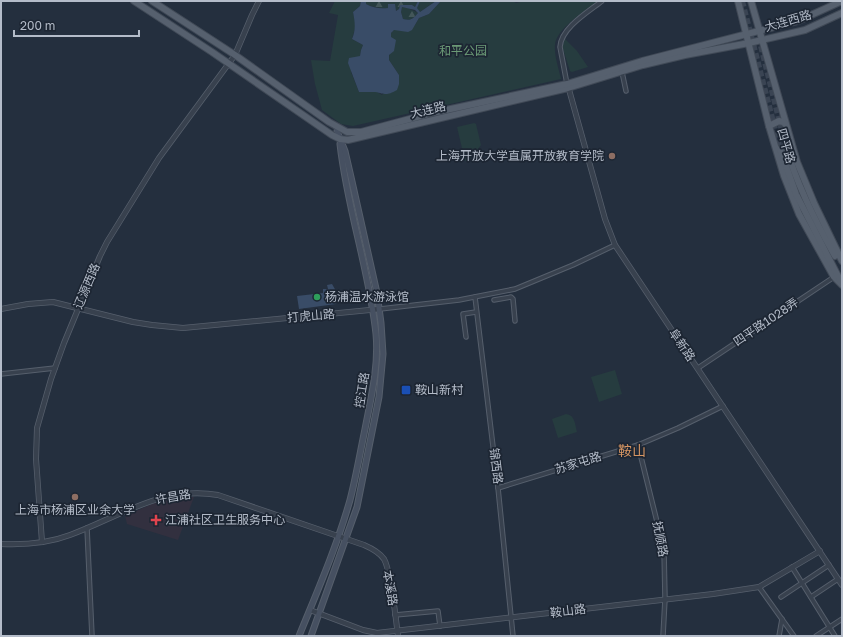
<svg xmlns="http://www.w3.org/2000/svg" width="843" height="637" viewBox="0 0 843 637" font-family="'Golos Text','Noto Sans SC',sans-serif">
<defs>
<pattern id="forest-firs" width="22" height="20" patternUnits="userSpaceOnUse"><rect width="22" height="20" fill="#263c3f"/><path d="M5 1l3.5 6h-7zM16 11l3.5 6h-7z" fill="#435659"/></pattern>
</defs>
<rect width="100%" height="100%" fill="#242f3e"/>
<path fill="#32303f" d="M179,497H194L178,540L127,524L125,516L152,504Z"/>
<g fill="url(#forest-firs)">
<path d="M366,1H418L415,7L412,5H400L399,9L395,11C386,7 375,9 366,4Z"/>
<path d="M402,7L408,8L418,13C413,19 411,21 403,19L401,12Z"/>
</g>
<g fill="#263c3f">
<path d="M335,1H361L360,6L353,12L356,25L352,39L363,45L361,50L360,57H355L351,72L359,92H377L382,95L399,75L389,60L391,33L394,30H400L415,25L419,18L429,14L441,1H513L516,3L524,1H598C586,10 555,30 555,45C554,56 559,69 561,79L353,126L341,124L322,110L315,84L311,60L330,61L338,15L329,13Z"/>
<path d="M420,1H436L420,12L416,8Z"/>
<path d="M565,39L577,51L588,67L572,72L570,71L562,46Z"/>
<path d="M474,123L476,124L481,145L469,160L465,161L457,127Z"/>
<path d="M615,370L622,394L599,402L591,377Z"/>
<path d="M566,414C575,415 575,424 577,432L558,438L552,419Z"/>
</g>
<g fill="#394c67" fill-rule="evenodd">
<path d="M361,1H366V4C373,8 381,9 388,8V4H395L396,11L399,9L400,5H412L415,7L418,1H420L417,8L420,12L436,1H441L429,14L419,18L412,30L408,32L394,30L391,33V37L396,40L394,51L389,55V60L399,75V84L397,90C386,96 386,94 375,92C370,92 364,92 359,92L348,63L349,58L360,56L361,50L363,45L352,39C356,30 355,22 353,12L360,6ZM402,7L415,10L418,13C413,19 411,21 403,19L401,12Z"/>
<path d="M332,284L336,291V304L299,309L297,296L323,293V289H328L327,285Z"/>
</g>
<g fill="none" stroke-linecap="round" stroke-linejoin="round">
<g stroke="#3a4453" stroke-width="6" stroke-dasharray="6 3" stroke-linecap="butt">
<path d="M742,1L780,149"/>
<path d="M761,46L786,147"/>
</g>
<defs>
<g id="minor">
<path d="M622,72L626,91"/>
<path d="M567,84L560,47C561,28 588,12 602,1"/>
<path d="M475,297L498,488L513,636"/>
<path d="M494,300L511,297L513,299L515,321"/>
<path d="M380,309L459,300L515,289L573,265L615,245"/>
<path d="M466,337L463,314L476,312"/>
<path d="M698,368L834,277"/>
<path d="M1,374L55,368"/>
<path d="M638,445L664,550L665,599L663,636"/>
<path d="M498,488L638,445L678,428L723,406"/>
<path d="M87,528L92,636"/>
<path d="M792,567L835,636"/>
<path d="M759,587L794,636"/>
<path d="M781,597L829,565"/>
<path d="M811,597L838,579"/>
<path d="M395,615L438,611L440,626"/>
<path d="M779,636L782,619"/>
<path d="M816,636L842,619"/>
</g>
<g id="tertiary">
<path d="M568,86L605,219L615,245L842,585"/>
<path d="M1,309L28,304L53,302L133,322L152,325L183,328L380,309"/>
<path d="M42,542L36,459L37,428L51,379L64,343L100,256L107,242L159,158L235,55L252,15L259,1"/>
<path d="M1,544C24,545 49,543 70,535C119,517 163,485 218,495L364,545C371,548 379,552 384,559C391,571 396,620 398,636"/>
<path d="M310,610L363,630L377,633L713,594L759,587L820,551"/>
</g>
<g id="secondary">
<path d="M299,636C317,592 337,546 350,500C356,477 360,453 365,429C371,398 379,365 376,334C369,269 347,208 340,144"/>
<path d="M311,636L357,507L379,397L383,354L381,323L377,293L351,177L345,151L337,131L338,127"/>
</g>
<g id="primary">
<path d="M134,1L212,52L332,135L340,139L348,140L568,88L643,65L685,55L749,43L805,30L842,13"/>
<path d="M152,1L235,55L329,122L347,132H361L432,113L567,84L642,61L798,21L842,1"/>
<path d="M738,1L769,126L784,176L799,214L834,277L842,285"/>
<path d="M751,1L797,162L814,203L842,261"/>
<path d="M769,126L779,121L783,122L785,124"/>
<path d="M786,147C797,185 815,221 835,256"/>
<path d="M780,149L796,194L841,282"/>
</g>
</defs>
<use href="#minor" stroke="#565f6c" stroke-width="5.5"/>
<use href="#tertiary" stroke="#565f6c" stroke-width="6"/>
<use href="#secondary" stroke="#565f6c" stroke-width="7"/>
<use href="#primary" stroke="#414a57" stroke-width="8"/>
<use href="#minor" stroke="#38414e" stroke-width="3.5"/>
<use href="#tertiary" stroke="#38414e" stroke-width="4.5"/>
<use href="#secondary" stroke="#465061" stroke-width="5"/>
<use href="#primary" stroke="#56606e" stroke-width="6"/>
</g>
<g fill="#8d6e63" stroke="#1d2633" stroke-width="1.5">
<circle cx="612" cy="156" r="4"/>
<circle cx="75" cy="497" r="4"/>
</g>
<circle fill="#2e9e5b" stroke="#1d2633" stroke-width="1.5" cx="317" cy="297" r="4"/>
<rect fill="#1a4fb4" stroke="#1d2633" stroke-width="1.5" x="401" y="385" width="10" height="10" rx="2"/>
<path fill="#e0444e" stroke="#1d2633" stroke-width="1.5" d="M154 514h4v4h4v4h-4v4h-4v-4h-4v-4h4z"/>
<g text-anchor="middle" stroke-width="3.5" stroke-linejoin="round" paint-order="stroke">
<g font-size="12" fill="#b4bcc9" stroke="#1d2633">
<text transform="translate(788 21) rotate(-16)" y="4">大连西路</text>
<text transform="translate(428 110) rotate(-13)" y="4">大连路</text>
<text transform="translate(786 146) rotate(74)" y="4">四平路</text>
<text transform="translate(87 286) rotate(-67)" y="4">辽源西路</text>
<text transform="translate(311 316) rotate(-5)" y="4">打虎山路</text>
<text transform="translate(766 322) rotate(-34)" y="4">四平路1028弄</text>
<text transform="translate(682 345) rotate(56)" y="4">阜新路</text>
<text transform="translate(362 390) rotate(-81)" y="4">控江路</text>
<text transform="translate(578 463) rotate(-17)" y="4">苏家屯路</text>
<text transform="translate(496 466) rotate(83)" y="4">锦西路</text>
<text transform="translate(173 497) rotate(-10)" y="4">许昌路</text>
<text transform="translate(660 539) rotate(79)" y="4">抚顺路</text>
<text transform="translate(390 588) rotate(80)" y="4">本溪路</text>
<text transform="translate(568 611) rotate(-7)" y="4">鞍山路</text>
</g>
<g font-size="12" fill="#6b9a76" stroke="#1d2633">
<text x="463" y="55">和平公园</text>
</g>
<g font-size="12" fill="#b4bcc9" stroke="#1d2633" text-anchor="start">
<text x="604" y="160" text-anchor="end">上海开放大学直属开放教育学院</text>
<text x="325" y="301">杨浦温水游泳馆</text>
<text x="415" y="394">鞍山新村</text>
<text x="75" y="514" text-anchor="middle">上海市杨浦区业余大学</text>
<text x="165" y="524">江浦社区卫生服务中心</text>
</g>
<g font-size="14" fill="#d59563" stroke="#1d2633">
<text x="632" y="456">鞍山</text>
</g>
</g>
<rect width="843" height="637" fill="none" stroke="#b4bcc9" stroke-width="4"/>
<path d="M14 30v6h125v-6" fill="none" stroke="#b4bcc9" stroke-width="2"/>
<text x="20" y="30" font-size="12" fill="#b4bcc9" stroke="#1d2633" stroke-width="3" paint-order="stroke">200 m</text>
</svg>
